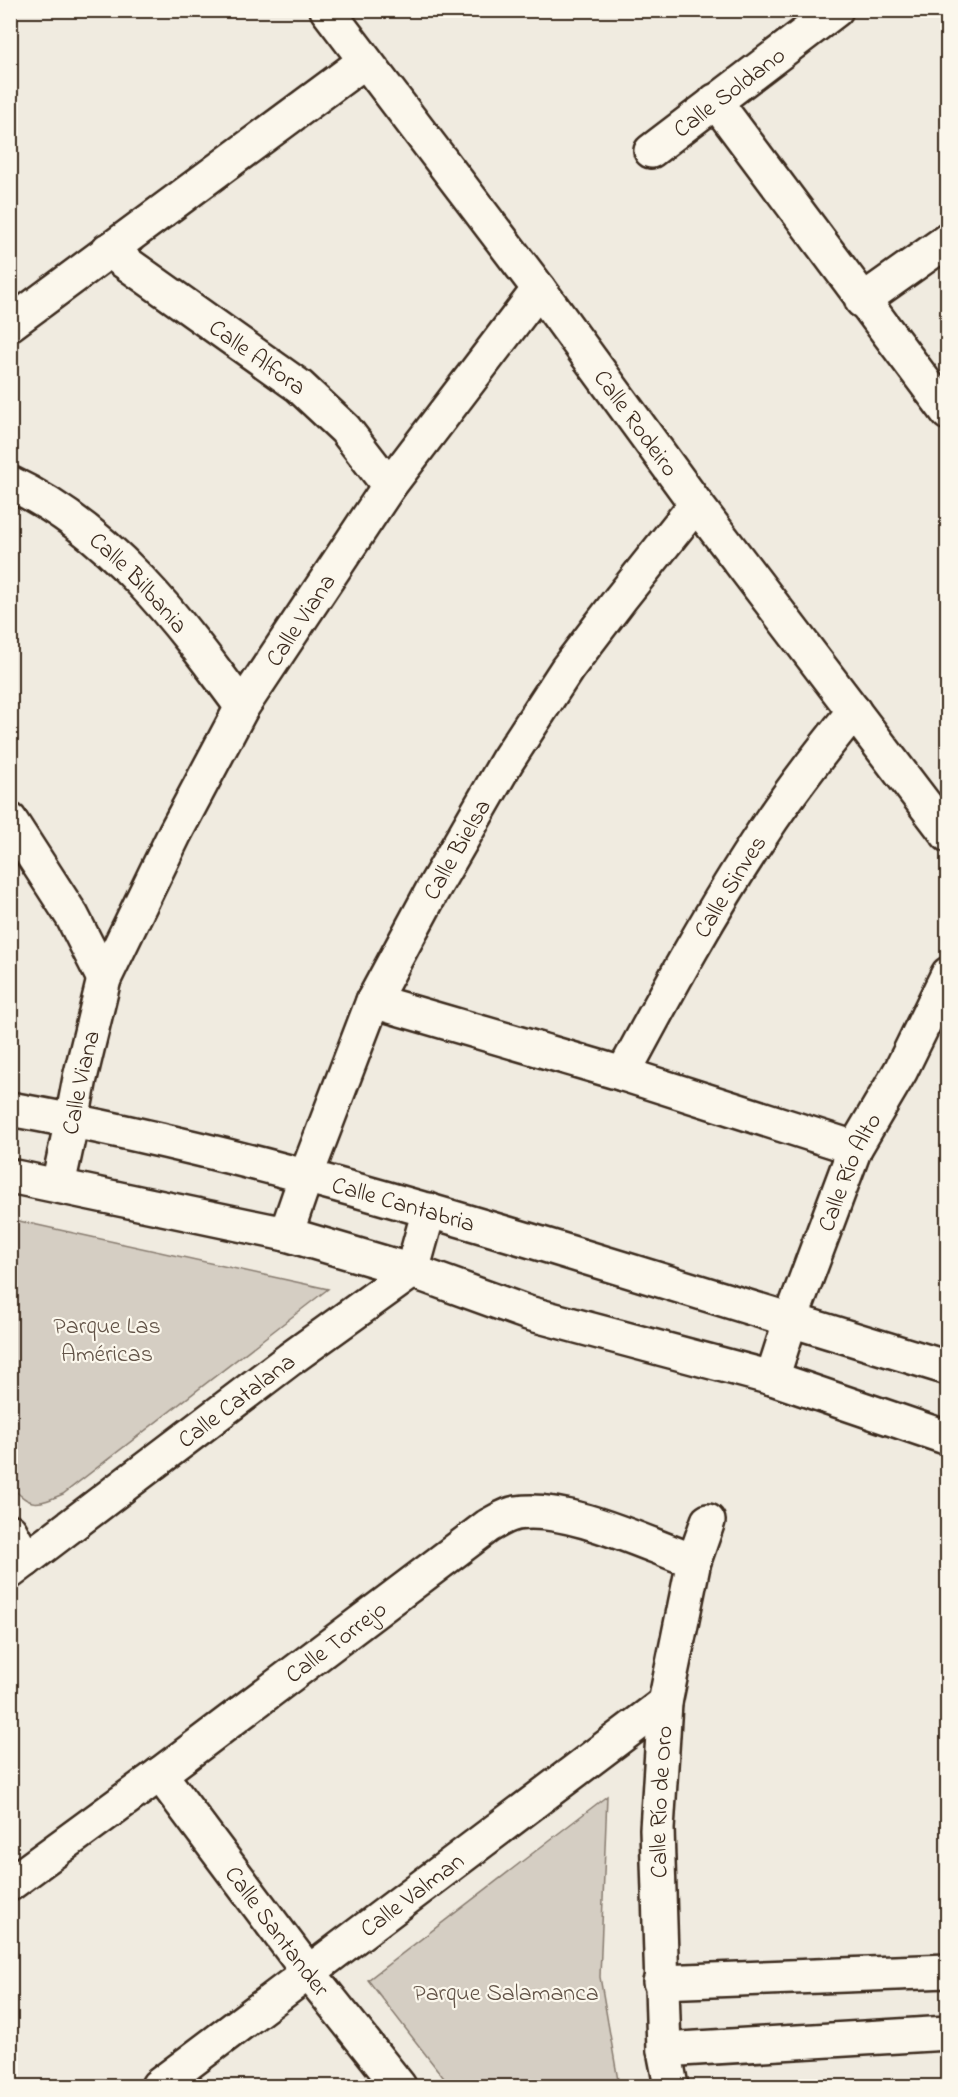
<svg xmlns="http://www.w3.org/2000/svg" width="958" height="2097" viewBox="0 0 958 2097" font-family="'Indie Flower',sans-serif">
<rect width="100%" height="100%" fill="#f0ebe0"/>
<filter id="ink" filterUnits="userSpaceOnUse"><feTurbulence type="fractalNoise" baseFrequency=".0167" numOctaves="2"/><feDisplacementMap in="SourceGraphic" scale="12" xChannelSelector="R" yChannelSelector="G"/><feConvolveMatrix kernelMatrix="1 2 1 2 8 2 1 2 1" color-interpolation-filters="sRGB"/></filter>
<g filter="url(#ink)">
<g fill="#d5cec3" stroke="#887c70" stroke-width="1.5">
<path d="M10,1219L328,1289L63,1494C38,1505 30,1508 11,1486Z"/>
<path d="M607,1796L600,1977L619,2086H450L368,1980Z"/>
</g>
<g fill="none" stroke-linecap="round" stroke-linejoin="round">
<defs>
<g id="minor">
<path id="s1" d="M327,10L539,289L696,504L948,835"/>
<path d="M715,101L948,413"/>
<path id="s2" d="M651,151L836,10"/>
<path id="s3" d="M108,250L299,386L345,429L389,486"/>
<path d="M862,301L948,240"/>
<path d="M10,324L365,61"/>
<path id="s4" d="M10,483C111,530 178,620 242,707"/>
<path d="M10,820L72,916L104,979"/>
<path d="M373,1001L623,1074L855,1148"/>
<path id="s5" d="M623,1074C668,990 713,907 766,828C793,787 823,749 854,711"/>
<path id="s6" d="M10,1109C194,1142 376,1194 555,1248C686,1287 817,1327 948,1368"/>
<path d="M10,1176L286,1234L412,1271L528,1313L772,1378L948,1438"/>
<path id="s7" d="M58,1185L72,1120L80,1078L104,979L175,833L242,707L389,486L539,289"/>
<path id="s8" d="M286,1234L306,1176L373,1001L431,893L507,761L567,669L621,598L696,504"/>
<path id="s9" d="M772,1378L791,1319L855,1148L901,1070L948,974"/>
<path d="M10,1531L26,1560"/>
<path id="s10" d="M10,1572L290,1359L412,1271L429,1210"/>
<path id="s11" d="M160,1774L309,1973L399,2086"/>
<path id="s12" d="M10,1884L160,1774L488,1526C497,1521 508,1514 517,1513C567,1505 646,1544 694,1561"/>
<path d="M660,1982L948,1971"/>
<path d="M664,2050L948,2033"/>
<path id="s13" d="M158,2086L665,1703"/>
<path id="s14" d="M671,2086L664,2050L657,1829L665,1703L694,1561L708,1521"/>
</g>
</defs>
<use href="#minor" stroke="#3b2a1e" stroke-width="38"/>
<use href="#minor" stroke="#fbf7ec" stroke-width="33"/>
</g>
</g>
<g text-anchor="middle" stroke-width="4.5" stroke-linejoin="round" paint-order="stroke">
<g font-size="24" fill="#3b2a1e" stroke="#fbf7ec">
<text dy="8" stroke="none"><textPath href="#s2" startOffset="98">Calle Soldano</textPath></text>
<text dy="8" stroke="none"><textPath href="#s3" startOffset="184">Calle Alfora</textPath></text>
<text dy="8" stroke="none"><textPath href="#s1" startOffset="516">Calle Rodeiro</textPath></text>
<text dy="8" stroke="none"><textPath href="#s4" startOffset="164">Calle Bilbania</textPath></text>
<text dy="8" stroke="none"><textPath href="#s7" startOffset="621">Calle Viana</textPath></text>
<text dy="8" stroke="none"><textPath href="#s8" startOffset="422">Calle Bielsa</textPath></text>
<text dy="8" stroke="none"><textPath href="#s5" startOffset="216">Calle Sinves</textPath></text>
<text dy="8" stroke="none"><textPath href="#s7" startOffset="105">Calle Viana</textPath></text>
<text dy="8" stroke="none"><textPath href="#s9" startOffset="220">Calle Río Alto</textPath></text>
<text dy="8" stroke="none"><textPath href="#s6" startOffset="405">Calle Cantabria</textPath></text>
<text dy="8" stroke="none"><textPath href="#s10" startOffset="284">Calle Catalana</textPath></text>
<text dy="8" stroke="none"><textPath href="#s12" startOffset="406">Calle Torrejo</textPath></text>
<text dy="8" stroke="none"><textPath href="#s14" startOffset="285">Calle Río de Oro</textPath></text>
<text dy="8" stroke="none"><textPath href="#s13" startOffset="318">Calle Valman</textPath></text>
<text dy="8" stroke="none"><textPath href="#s11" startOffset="196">Calle Santander</textPath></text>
</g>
<g font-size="24" fill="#625347" stroke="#fbf7ec">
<text x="107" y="1333">Parque Las<tspan x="107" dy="28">Américas</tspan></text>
<text x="506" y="2000">Parque Salamanca</text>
</g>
</g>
<rect width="958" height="2097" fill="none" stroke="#fbf7ec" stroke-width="36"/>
<rect x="18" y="18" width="922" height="2061" fill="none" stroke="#3b2a1e" stroke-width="2" filter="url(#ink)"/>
</svg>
